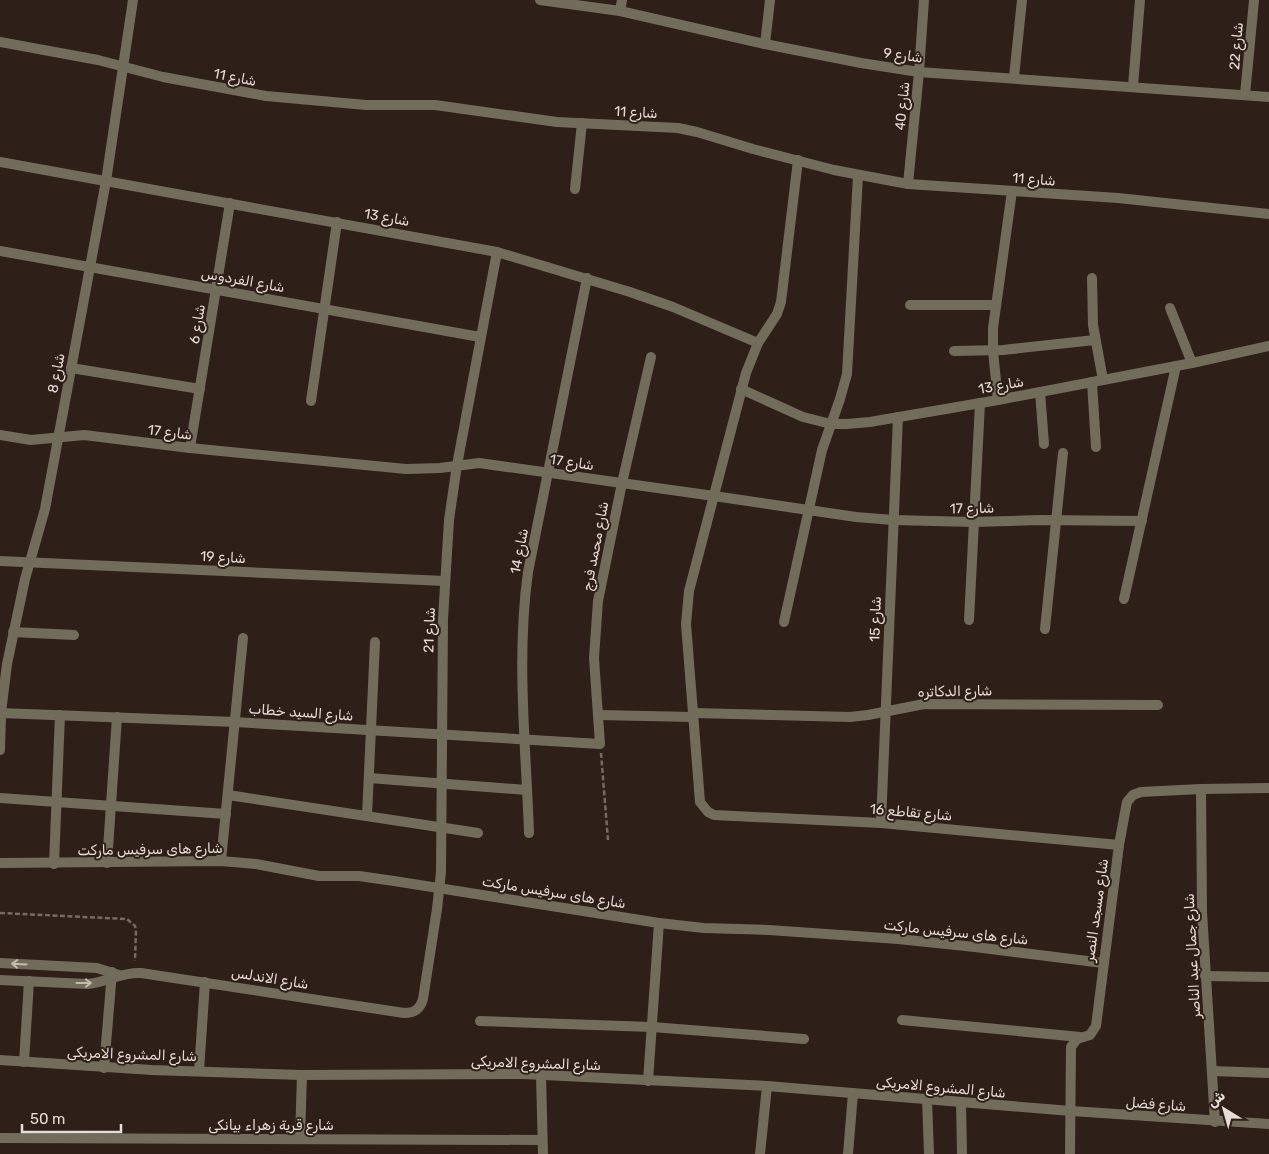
<svg xmlns="http://www.w3.org/2000/svg" width="1269" height="1154" viewBox="0 0 1269 1154" font-family="Rubik,'Noto Naskh Arabic',sans-serif">
<rect width="100%" height="100%" fill="#2e1f18"/>
<g fill="none" stroke-linecap="round" stroke-linejoin="round">
<g stroke="#776a63" stroke-width="2.5" stroke-dasharray="5 2.5" stroke-linecap="butt">
<path d="M601,753L608,840"/>
<path d="M0,913L127,919L135,926L136,930L135,961"/>
</g>
<g stroke="#726c5a" stroke-width="10">
<path d="M540,0L620,11L765,44L861,63L919,72L1269,97"/>
<path d="M620,11L622,0"/>
<path d="M0,42L98,60L163,77L266,96L366,105H435L557,122L678,128L697,132L753,149L834,170L908,184L1118,198L1269,214"/>
<path d="M765,44L770,0"/>
<path d="M1014,77L1022,0"/>
<path d="M1133,86L1140,0"/>
<path d="M1245,95L1254,0"/>
<path d="M798,160L781,302L777,314L758,343L746,373L689,591L686,624L700,802L708,812L714,815L881,823L1119,845"/>
<path d="M0,162L497,252L630,292L673,307L758,343"/>
<path d="M908,184L919,72L924,0"/>
<path d="M575,189L582,123"/>
<path d="M0,251L480,337"/>
<path d="M1092,278L1093,325L1103,380"/>
<path d="M910,305H996"/>
<path d="M1170,308L1192,363"/>
<path d="M954,351L1003,350L1095,340"/>
<path d="M71,368L200,389"/>
<path d="M1092,382L1096,447"/>
<path d="M741,389L803,417L831,424H847L870,422L998,400L1192,363L1269,346"/>
<path d="M1040,392L1044,444"/>
<path d="M998,400L993,351V328L1012,191"/>
<path d="M311,401L337,222"/>
<path d="M0,435L31,440L84,435L190,448L406,469L440,468L479,463L714,496L856,517L893,520L974,522L1040,520L1142,521"/>
<path d="M190,448L230,203"/>
<path d="M0,561L445,581"/>
<path d="M1124,599L1176,366"/>
<path d="M969,620L980,403"/>
<path d="M784,622L822,450L840,399L847,374L858,176"/>
<path d="M1045,629L1063,453"/>
<path d="M13,632L74,635"/>
<path d="M0,713L235,722L600,744L594,658L598,601L622,483L651,357"/>
<path d="M693,713L850,717L868,715L924,704L1158,705"/>
<path d="M598,715L693,717"/>
<path d="M0,750L1,713L7,664L25,579L45,509L106,181L133,0"/>
<path d="M369,778L527,790"/>
<path d="M1201,789L1202,912L1215,1122"/>
<path d="M228,795L478,833"/>
<path d="M0,798L226,814"/>
<path d="M367,816L375,642"/>
<path d="M881,823L898,417"/>
<path d="M529,833C526,746 516,658 528,572L587,278"/>
<path d="M221,861L243,638"/>
<path d="M0,863L221,861L256,864L319,876H359L394,881L659,923L704,928L769,930L898,939L975,947L1103,963"/>
<path d="M107,863L117,717"/>
<path d="M54,864L60,715"/>
<path d="M0,963L97,968L119,975"/>
<path d="M1205,976L1269,977"/>
<path d="M0,980L88,984C106,982 122,972 141,973L404,1013C415,1013 420,1009 423,999L437,909L441,872L443,619L449,520L457,465L497,252"/>
<path d="M902,1020L1080,1037"/>
<path d="M480,1021L652,1027L804,1039"/>
<path d="M0,1060L152,1070L302,1075L523,1074L767,1086L1071,1111L1269,1124"/>
<path d="M24,1062L29,981"/>
<path d="M104,1068L112,972"/>
<path d="M199,1071L205,982"/>
<path d="M1212,1071L1269,1073"/>
<path d="M541,1076L543,1154"/>
<path d="M648,1081L659,923"/>
<path d="M927,1099L929,1154"/>
<path d="M961,1102L962,1154"/>
<path d="M0,1138L542,1140"/>
<path d="M300,1138L302,1075"/>
<path d="M760,1154L767,1086"/>
<path d="M848,1154L853,1093"/>
<path d="M1070,1154L1071,1047L1077,1039L1090,1035L1096,1026L1119,845L1126,807L1127,802L1133,795L1141,792L1201,789L1269,788"/>
</g>
</g>
<defs><path id="oneway-shaft" d="M-6 0H5M1.5-3L5.5 0L1.5 3" fill="none" stroke-width="1.6" stroke-linecap="round" stroke-linejoin="round" transform="scale(1.25)"/></defs>
<g stroke="#c4bab2">
<use href="#oneway-shaft" transform="translate(19 964) rotate(-177)"/>
<use href="#oneway-shaft" transform="translate(84 983)"/>
</g>
<g text-anchor="middle" stroke-width="4" stroke-linejoin="round" paint-order="stroke">
<g font-size="14" fill="#e7dcd7" stroke="#2e1f18">
<text transform="translate(1236 46) rotate(-85)" y="5">شارع 22</text>
<text transform="translate(903 55) rotate(8)" y="5">شارع 9</text>
<text transform="translate(235 77) rotate(11)" y="5">شارع 11</text>
<text transform="translate(902 106) rotate(-84)" y="5">شارع 40</text>
<text transform="translate(636 112) rotate(3)" y="5">شارع 11</text>
<text transform="translate(1034 179) rotate(4)" y="5">شارع 11</text>
<text transform="translate(387 217) rotate(10)" y="5">شارع 13</text>
<text transform="translate(243 280) rotate(10)" y="5">شارع الفردوس</text>
<text transform="translate(197 324) rotate(-81)" y="5">شارع 6</text>
<text transform="translate(56 373) rotate(-79)" y="5">شارع 8</text>
<text transform="translate(1001 385) rotate(-10)" y="5">شارع 13</text>
<text transform="translate(170 432) rotate(7)" y="5">شارع 17</text>
<text transform="translate(572 462) rotate(8)" y="5">شارع 17</text>
<text transform="translate(972 508) rotate(-1)" y="5">شارع 17</text>
<text transform="translate(595 546) rotate(-79)" y="5">شارع محمد فرج</text>
<text transform="translate(519 551) rotate(-79)" y="5">شارع 14</text>
<text transform="translate(223 557) rotate(3)" y="5">شارع 19</text>
<text transform="translate(875 619) rotate(-88)" y="5">شارع 15</text>
<text transform="translate(429 630) rotate(-88)" y="5">شارع 21</text>
<text transform="translate(955 691) rotate(-1)" y="5">شارع الدكاتره</text>
<text transform="translate(301 712) rotate(4)" y="5">شارع السيد خطاب</text>
<text transform="translate(911 812) rotate(5)" y="5">شارع تقاطع 16</text>
<text transform="translate(150 849) rotate(-1)" y="5">شارع هاى سرفيس ماركت</text>
<text transform="translate(554 892) rotate(9)" y="5">شارع هاى سرفيس ماركت</text>
<text transform="translate(1096 910) rotate(-82)" y="5">شارع مسجد النصر</text>
<text transform="translate(956 932) rotate(6)" y="5">شارع هاى سرفيس ماركت</text>
<text transform="translate(1192 956) rotate(-93)" y="5">شارع جمال عبد الناصر</text>
<text transform="translate(270 978) rotate(9)" y="5">شارع الاندلس</text>
<text transform="translate(132 1054) rotate(2)" y="5">شارع المشروع الامريكى</text>
<text transform="translate(536 1063) rotate(2)" y="5">شارع المشروع الامريكى</text>
<text transform="translate(941 1087) rotate(5)" y="5">شارع المشروع الامريكى</text>
<text transform="translate(1156 1104) rotate(4)" y="5">شارع فضل</text>
<text x="271" y="1130">شارع قرية زهراء بيانكى</text>
</g>
</g>
<g transform="translate(1224 1109) rotate(323)" stroke="#2e1f18" stroke-width="4" paint-order="stroke">
<path d="M0-4L9 19L0 12L-9 19Z" fill="#e7dcd7"/>
<text y="-8" font-size="14" font-weight="bold" text-anchor="middle" fill="#e7dcd7">ش</text>
</g>
<path d="M22 1124v8h99v-8" fill="none" stroke="#e7dcd7" stroke-width="2.5"/>
<text x="30" y="1124" font-size="15" fill="#e7dcd7" stroke="#2e1f18" stroke-width="4" paint-order="stroke">50 m</text>
</svg>
